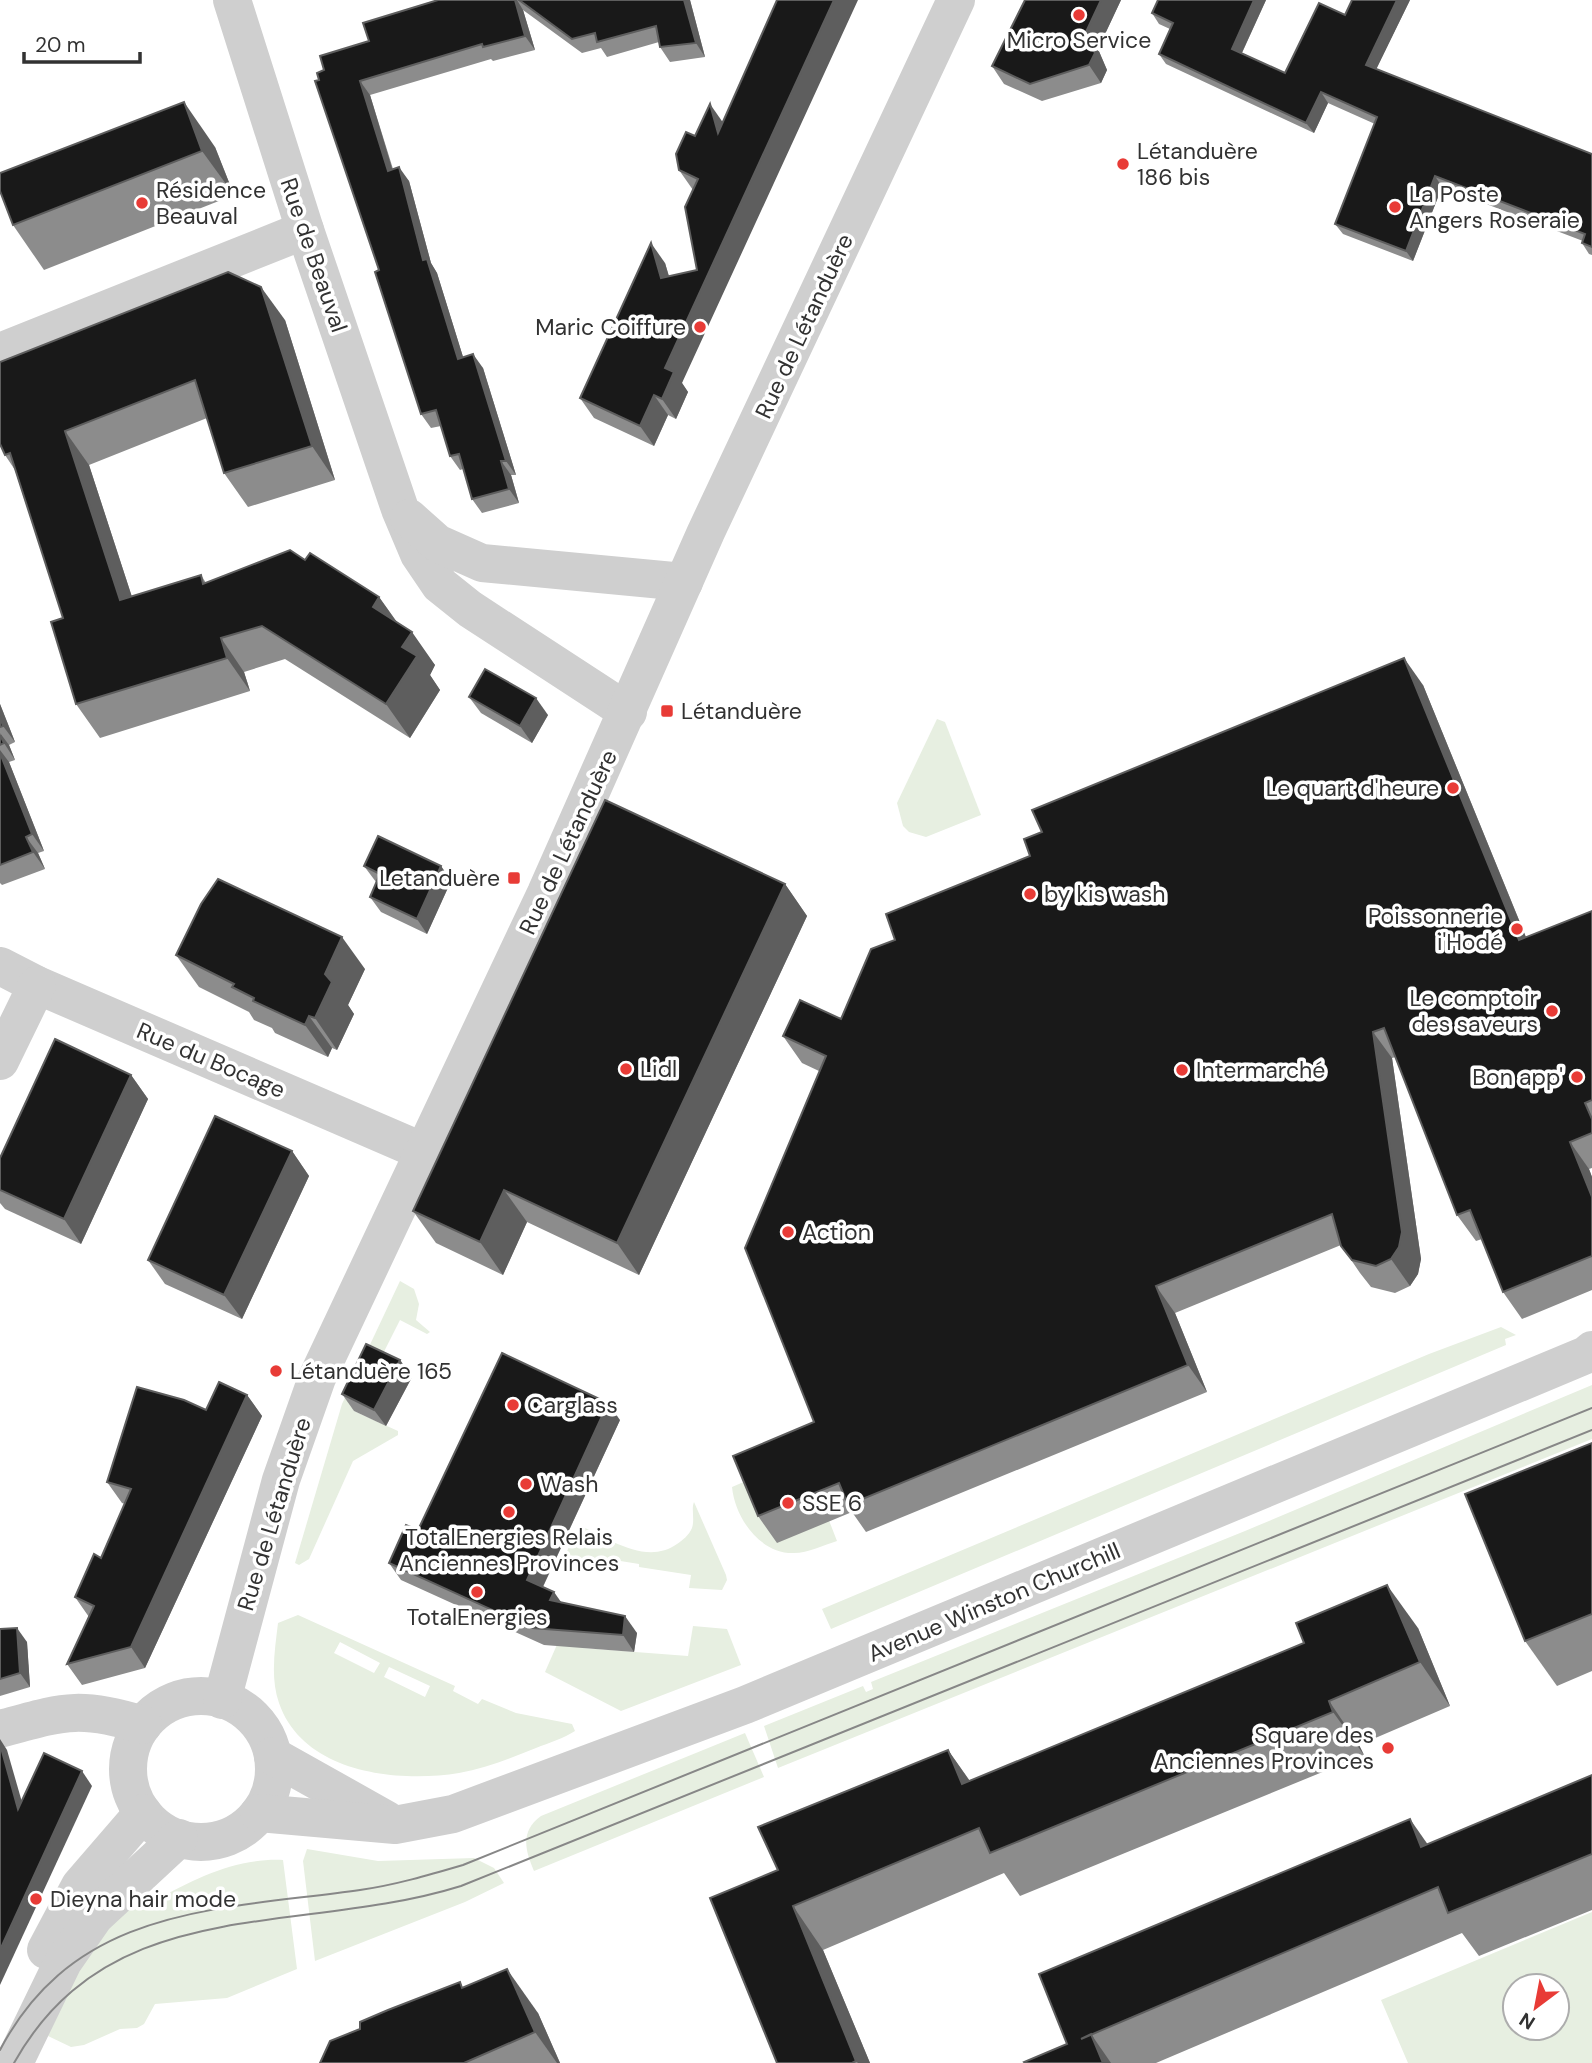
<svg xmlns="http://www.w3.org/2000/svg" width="1592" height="2063" viewBox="0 0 1592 2063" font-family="'DM Sans',sans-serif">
<rect width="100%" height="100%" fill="#fff"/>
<g fill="#e7efe1" fill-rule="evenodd">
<path d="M937,719L945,722L981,815L926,837L909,832L903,826L897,803Z"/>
<path d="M400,1281L414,1289L419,1304L416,1320L430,1332L427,1334L400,1320L354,1411L398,1431V1435L353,1461L309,1559L299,1565L295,1563L342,1404Z"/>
<path d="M1501,1327L1516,1335L1505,1339L1506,1345L831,1629L822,1609L1429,1354Z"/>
<path d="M1592,1385V1439L778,1768L764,1726L863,1686L866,1692L873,1689L871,1682L1245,1531Z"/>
<path d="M802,1451L837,1541C824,1545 808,1553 794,1553C760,1554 735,1518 732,1487L793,1461Z"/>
<path d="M694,1502L726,1575L727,1580L722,1590L689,1588L691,1575L639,1567V1564L602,1558L600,1573L563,1560L579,1525C608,1538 646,1566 677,1544C683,1540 689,1535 692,1528C695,1519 691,1509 694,1502Z"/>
<path d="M298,1615L455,1686L453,1691L478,1704L482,1699L516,1713L572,1724L575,1731C564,1738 549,1743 536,1748C511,1758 486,1768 459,1773C397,1783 303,1773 279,1703C270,1677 275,1649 278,1623ZM340,1642L380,1663L374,1673L334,1653ZM389,1667L430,1686L425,1697L384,1677Z"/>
<path d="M570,1615L583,1648L688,1656L693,1626L727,1629L741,1665L621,1711L545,1672Z"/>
<path d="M745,1733L764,1777L534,1871C525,1850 520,1831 541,1816Z"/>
<path d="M307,1849L378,1861L474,1858L494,1868L504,1883L465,1902L315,1961L303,1861Z"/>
<path d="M283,1860L297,1969L227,1998L155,2004L144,2024L137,2028L120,2029L84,2045L71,2047L48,2036L83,1951L147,1892L156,1900C196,1878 236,1858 283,1860Z"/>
<path d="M1592,1912V2063H1408L1381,2000ZM1515,1986H1557V2028H1515Z"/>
</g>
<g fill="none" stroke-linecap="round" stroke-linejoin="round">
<g stroke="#cfcfcf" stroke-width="38">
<path d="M232,0L305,230L400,509L419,554L440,585L470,609L628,712"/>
<path d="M0,352L305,230"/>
<path d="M409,518L437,543L482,563L684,582"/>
<path d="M0,966L37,985L424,1152"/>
<path d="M0,1061L37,985"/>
<circle cx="201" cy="1769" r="73"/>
<path d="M222,1700L281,1480L317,1378L546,893L706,532L956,0"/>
<path d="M0,1729C63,1712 78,1705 143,1725"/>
<path d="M273,1756L387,1820"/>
<path d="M259,1813L395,1825L453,1814L745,1705L1586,1355L1592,1350"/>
<path d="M46,1950L80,1886L143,1813"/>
<path d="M14,2063L63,1962L95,1916L179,1838"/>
</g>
<g stroke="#878787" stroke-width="2">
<path d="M0,2050C76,1905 220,1910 360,1890C395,1885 429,1875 463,1865L1592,1408"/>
<path d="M14,2063C111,1890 298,1937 461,1886L1592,1430"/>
</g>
</g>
<g fill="#8c8c8c">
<path d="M438,0H690L705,57L670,62L660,47L659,42L607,57L601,48L582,53L523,10L535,50L493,61L491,59L370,95L393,169L409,181L431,263L437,273L463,357L483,368L516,475H511L519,503L482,513L472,499L463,469L460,470L450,456L441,426L431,428L421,414L379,270L319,80L324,70L369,41Z"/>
<path d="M1025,0H1121L1098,49L1107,70L1101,83L1042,101L1004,84L992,66Z"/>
<path d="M1158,0H1266L1242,53L1285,73L1345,15L1410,0L1376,69L1592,154V255L1589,254L1582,243L1583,241L1442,187L1413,261L1343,234L1335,224L1375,124L1328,103L1314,133L1166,64L1159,54L1170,29L1159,24L1152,13Z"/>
<path d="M722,122L682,383L688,392L676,419L668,415L654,446L594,418L580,398L665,263L669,276L697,270L693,190L679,170L695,136Z"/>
<path d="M215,147L234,195L44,270L13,225L0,191Z"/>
<path d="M285,320L335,480L248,507L224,473L207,418L89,465L132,597L201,575L206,583L305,560L379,597L397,622L435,665L430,675L440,690L410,738L285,659L244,672L250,691L100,738L76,704L63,618L15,470L5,455Z"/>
<path d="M1423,685L1526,937L1592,911V1168L1589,1169L1592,1177V1290L1522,1319L1503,1292L1482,1239L1476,1241L1457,1215L1396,1057L1392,1058L1421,1259L1418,1274L1410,1286L1395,1293L1371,1287L1360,1273L1341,1245L1175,1313L1207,1392L866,1532L852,1512L777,1543L758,1516L814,1422L819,1071L802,1063L783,1036L841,1019L895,940L1030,856Z"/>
<path d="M469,697L548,715L532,743L481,713Z"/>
<path d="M0,704L15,742L9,745L15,760L9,762L44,851L38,853L45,869L2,885L0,883Z"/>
<path d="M364,866H441L451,881L427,934L381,912L370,897L376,882Z"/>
<path d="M785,884L807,916L639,1275L527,1222L503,1275L436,1243L413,1211Z"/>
<path d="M176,955L365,969L348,1005L354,1014L337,1050L332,1048L328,1057L275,1033L272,1028L254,1020L249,1012L199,987Z"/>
<path d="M131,1075L148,1099L81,1244L5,1209L0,1203V1158Z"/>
<path d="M292,1151L309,1176L242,1319L165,1284L148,1260Z"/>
<path d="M400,1360L412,1377L386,1426L354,1411L342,1394Z"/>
<path d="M247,1395L262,1416L145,1668L82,1685L67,1664L89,1617L75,1597L101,1558L125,1504L122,1503L107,1482L206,1410Z"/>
<path d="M620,1420L543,1587L561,1603L637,1633L634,1652L544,1645L401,1580L389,1563L418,1530Z"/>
<path d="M1592,1443V1671L1557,1686L1525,1641Z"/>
<path d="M1418,1628L1450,1706L1359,1745L1364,1755L1020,1896L1004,1873L823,1950L870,2063H777L778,1870L948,1750L970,1781Z"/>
<path d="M0,1629L27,1642L30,1687L0,1696Z"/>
<path d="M1592,1775V1910L1479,1956L1462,1933L1156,2063H1025L1067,2044L1428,1844Z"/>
<path d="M463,1987L538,2013L560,2063H320L360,2029Z"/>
</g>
<g fill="#5e5e5e">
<path d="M515,0H517L523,10L535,50L525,36Z"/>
<path d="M684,0H690L705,57L696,43Z"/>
<path d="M834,0H858L682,383L688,392L676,419L662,399L665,368Z"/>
<path d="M1101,0H1121L1098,49L1107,70L1101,83L1089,65L1086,32Z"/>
<path d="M1254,0H1266L1239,59L1232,49Z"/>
<path d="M1397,0H1410L1373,76L1366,65Z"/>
<path d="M360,81L370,95L397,185L388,171Z"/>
<path d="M1321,92L1328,103L1314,133L1306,123Z"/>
<path d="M184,102L215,147L234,195L202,151Z"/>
<path d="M710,104L724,124L718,133Z"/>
<path d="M399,167L409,181L431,263L437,273L468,373L458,359L423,260Z"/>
<path d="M1435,176L1442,187L1413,261L1406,251Z"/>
<path d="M651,243L665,263L675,298L661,278Z"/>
<path d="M261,287L285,320L335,480L312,446Z"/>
<path d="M473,354L483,368L516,475L506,461Z"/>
<path d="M654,395L668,415L654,446L640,426Z"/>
<path d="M65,431L89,465L144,634L120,600Z"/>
<path d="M501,461L511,475L519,503L509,489Z"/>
<path d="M379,597L403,631L373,607Z"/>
<path d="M412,632L435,665L430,675L440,690L410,738L386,704L402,647Z"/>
<path d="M221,638L244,672L250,691L227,658Z"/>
<path d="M1404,658L1423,685L1538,967L1519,940Z"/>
<path d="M536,698L548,715L532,743L520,726Z"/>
<path d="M0,704L15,742L3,726L0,717Z"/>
<path d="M0,733L9,745L15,760L4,743Z"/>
<path d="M0,750L9,762L44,851L32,834L0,753Z"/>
<path d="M26,837L38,853L45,869L33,852Z"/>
<path d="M441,866L451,881L427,934L417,919Z"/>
<path d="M785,884L807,916L639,1275L617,1243Z"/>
<path d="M342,937L365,969L348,1005L354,1014L337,1050L315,1018L325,974Z"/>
<path d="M309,1016L332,1048L328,1057L305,1025Z"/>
<path d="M1373,1032L1392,1058L1421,1259L1418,1274L1410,1286L1391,1259Z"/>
<path d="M131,1075L148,1099L81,1244L64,1219Z"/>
<path d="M1570,1142L1589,1169L1592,1177V1197Z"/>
<path d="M292,1151L309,1176L242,1319L224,1295Z"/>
<path d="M504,1190L527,1222L503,1275L480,1242Z"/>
<path d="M1156,1286L1175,1313L1207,1392L1188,1365Z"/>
<path d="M400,1360L412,1377L386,1426L374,1410Z"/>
<path d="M247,1395L262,1416L145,1668L131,1647Z"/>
<path d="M608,1403L620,1420L538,1597L527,1580Z"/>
<path d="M1387,1585L1418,1628L1450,1706L1420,1662Z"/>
<path d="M554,1592L566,1609L550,1600Z"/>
<path d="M625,1616L637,1633L634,1652L623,1635Z"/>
<path d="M17,1628L27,1642L30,1687L20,1673Z"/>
<path d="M1329,1701L1359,1745L1364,1755L1333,1712Z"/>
<path d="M0,1739L7,1750L28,1823L18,1809L0,1744Z"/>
<path d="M948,1750L978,1793L962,1784Z"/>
<path d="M82,1771L92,1786L0,1985V1950Z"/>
<path d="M1410,1819L1440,1862L1421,1847Z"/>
<path d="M793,1906L823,1950L870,2063H858L856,2061Z"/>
<path d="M507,1969L538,2013L560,2063H557L535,2032Z"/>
<path d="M1091,2034L1111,2063H1103Z"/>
</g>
<g fill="#191919" stroke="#5e5e5e" stroke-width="2">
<path d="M438,0H515L525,36L483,47L482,44L360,81L388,171L399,167L423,260L427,259L458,359L473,354L506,461H501L509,489L472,499L459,454L450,456L436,410L421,414L375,272L379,270L315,81L319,80L317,73L324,70L320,56L369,41L363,23Z"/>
<path d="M519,0H684L696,43L660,47L656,26L597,42L595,33L572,39Z"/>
<path d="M777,0H834L665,368L674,372L662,399L654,395L640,426L580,398L651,243L661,278L697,270L685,207L698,179L679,170L676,154L686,132L695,136L710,104L718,133Z"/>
<path d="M1025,0H1101L1086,32L1095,53L1089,65L1030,84L992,66Z"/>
<path d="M1158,0H1254L1232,49L1285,73L1319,3L1345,15L1352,0H1397L1366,65L1592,154V247L1582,243L1585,234L1435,176L1406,251L1335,224L1377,117L1321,92L1306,123L1159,54L1173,23L1152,13Z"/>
<path d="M184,102L202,151L13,225L0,191V173Z"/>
<path d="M228,272L261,287L312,446L224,473L195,380L65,431L120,600L201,575L203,584L290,550L305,560L310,553L379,597L373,607L412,632L402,647L417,656L386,704L262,626L221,638L227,658L76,704L51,622L63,618L10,453L5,455L0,444V362Z"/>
<path d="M1404,658L1519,940L1592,911V1100L1585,1103L1592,1119V1133L1570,1142L1592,1197V1256L1503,1292L1470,1210L1457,1215L1384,1028L1373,1032L1402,1232L1399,1247L1391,1259L1376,1266L1352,1260L1341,1246L1332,1214L1156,1286L1188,1365L848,1505L839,1483L758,1516L733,1456L814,1422L745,1248L826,1056L783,1036L800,1000L841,1019L871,949L895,940L886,914L1030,856L1024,839L1042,832L1032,810Z"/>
<path d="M485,669L536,698L520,726L469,697Z"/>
<path d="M0,717L3,726L0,727Z"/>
<path d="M0,735L4,743L0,745Z"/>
<path d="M0,753L32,834L26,837L33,852L0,865Z"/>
<path d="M605,800L785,884L617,1243L504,1190L480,1242L413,1211Z"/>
<path d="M378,836L441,866L417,919L370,897L380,874L364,866Z"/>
<path d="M218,879L342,937L325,974L332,982L315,1018L309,1016L305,1025L253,1001L254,998L232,987L234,984L176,955L201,904Z"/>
<path d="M55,1039L131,1075L64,1219L0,1190V1158Z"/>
<path d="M215,1116L292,1151L224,1295L148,1260Z"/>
<path d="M366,1344L400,1360L374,1410L342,1394Z"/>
<path d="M502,1353L608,1403L527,1580L554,1592L550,1600L625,1616L623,1635L532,1628L389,1563L406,1525L418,1530Z"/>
<path d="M219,1382L247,1395L131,1647L67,1664L94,1606L75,1597L94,1554L101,1558L131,1489L107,1482L137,1387L184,1400L206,1410Z"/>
<path d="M1592,1443V1614L1525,1641L1465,1494Z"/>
<path d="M1387,1585L1420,1662L1329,1701L1333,1712L990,1853L979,1828L793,1906L856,2061L852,2063H777L710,1898L778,1870L758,1827L948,1750L962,1784L1304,1643L1296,1623Z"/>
<path d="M17,1628L20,1673L0,1679V1629Z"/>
<path d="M0,1744L18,1809L44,1753L82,1771L0,1950Z"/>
<path d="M1592,1775V1854L1448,1913L1438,1887L1081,2039L1091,2034L1103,2063H1025L1024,2062L1067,2044L1039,1974L1410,1819L1421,1847Z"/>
<path d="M507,1969L535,2032L464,2063H320L330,2041L360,2029V2022L388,2010L460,1982L462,1988Z"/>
</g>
<g fill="#e83b36" stroke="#fff" stroke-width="2.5">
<circle cx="1079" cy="15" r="7"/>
<circle cx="1123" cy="164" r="7"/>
<circle cx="142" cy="203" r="7"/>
<circle cx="1395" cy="207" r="7"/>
<circle cx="700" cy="327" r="7"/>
<rect x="660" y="704" width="14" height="14" rx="3.5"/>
<circle cx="1453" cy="788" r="7"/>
<rect x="507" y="871" width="14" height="14" rx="3.5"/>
<circle cx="1030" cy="894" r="7"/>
<circle cx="1517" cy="929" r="7"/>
<circle cx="1552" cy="1011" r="7"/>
<circle cx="626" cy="1069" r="7"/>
<circle cx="1182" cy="1070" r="7"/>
<circle cx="1577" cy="1077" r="7"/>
<circle cx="788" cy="1232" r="7"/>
<circle cx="276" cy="1371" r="7"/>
<circle cx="513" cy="1405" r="7"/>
<circle cx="526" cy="1484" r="7"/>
<circle cx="788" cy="1503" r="7"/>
<circle cx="509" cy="1512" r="7"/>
<circle cx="477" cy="1592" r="7"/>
<circle cx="1388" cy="1748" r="7"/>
<circle cx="36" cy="1899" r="7"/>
</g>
<g text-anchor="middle" stroke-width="7" stroke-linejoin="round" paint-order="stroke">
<g font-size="23" fill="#323232" stroke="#fff" text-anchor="start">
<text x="1079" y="48" text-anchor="middle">Micro Service</text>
<text x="1137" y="159">Létanduère<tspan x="1137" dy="26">186 bis</tspan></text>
<text x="156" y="198">Résidence<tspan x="156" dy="26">Beauval</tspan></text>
<text x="1409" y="202">La Poste<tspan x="1409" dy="26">Angers Roseraie</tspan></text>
<text x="686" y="335" text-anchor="end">Maric Coiffure</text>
<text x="681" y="719">Létanduère</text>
<text x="1439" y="796" text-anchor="end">Le quart d'heure</text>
<text x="500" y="886" text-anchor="end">Letanduère</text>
<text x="1044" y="902">by kis wash</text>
<text x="1503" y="924" text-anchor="end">Poissonnerie<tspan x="1503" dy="26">i'Hodé</tspan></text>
<text x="1538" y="1006" text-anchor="end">Le comptoir<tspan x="1538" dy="26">des saveurs</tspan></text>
<text x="640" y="1077">Lidl</text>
<text x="1196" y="1078">Intermarché</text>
<text x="1563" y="1085" text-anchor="end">Bon app'</text>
<text x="802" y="1240">Action</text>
<text x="290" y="1379">Létanduère 165</text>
<text x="527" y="1413">Carglass</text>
<text x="540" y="1492">Wash</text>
<text x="802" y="1511">SSE 6</text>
<text x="509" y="1545" text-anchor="middle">TotalEnergies Relais<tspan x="509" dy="26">Anciennes Provinces</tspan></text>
<text x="477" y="1625" text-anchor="middle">TotalEnergies</text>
<text x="1374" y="1743" text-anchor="end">Square des<tspan x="1374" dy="26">Anciennes Provinces</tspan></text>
<text x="50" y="1907">Dieyna hair mode</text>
</g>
<g font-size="23" fill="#323232" stroke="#fff">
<text transform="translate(314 255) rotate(71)" y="8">Rue de Beauval</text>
<text transform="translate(804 326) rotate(-65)" y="8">Rue de Létanduère</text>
<text transform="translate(568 842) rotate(-65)" y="8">Rue de Létanduère</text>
<text transform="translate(211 1060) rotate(23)" y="8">Rue du Bocage</text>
<text transform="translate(274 1514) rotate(-73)" y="8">Rue de Létanduère</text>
<text transform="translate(994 1602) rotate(-23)" y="8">Avenue Winston Churchill</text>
</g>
</g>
<g transform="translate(1536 2007) rotate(212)"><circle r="33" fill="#ffffff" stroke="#adadad" stroke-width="2"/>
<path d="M0-5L12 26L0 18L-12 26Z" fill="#e83b36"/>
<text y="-10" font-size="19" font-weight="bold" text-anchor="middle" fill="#323232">N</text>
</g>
<path d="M24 52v10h116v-10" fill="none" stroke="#323232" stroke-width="3.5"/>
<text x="35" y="52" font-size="21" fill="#323232" stroke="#ffffff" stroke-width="5" paint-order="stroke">20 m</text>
</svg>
